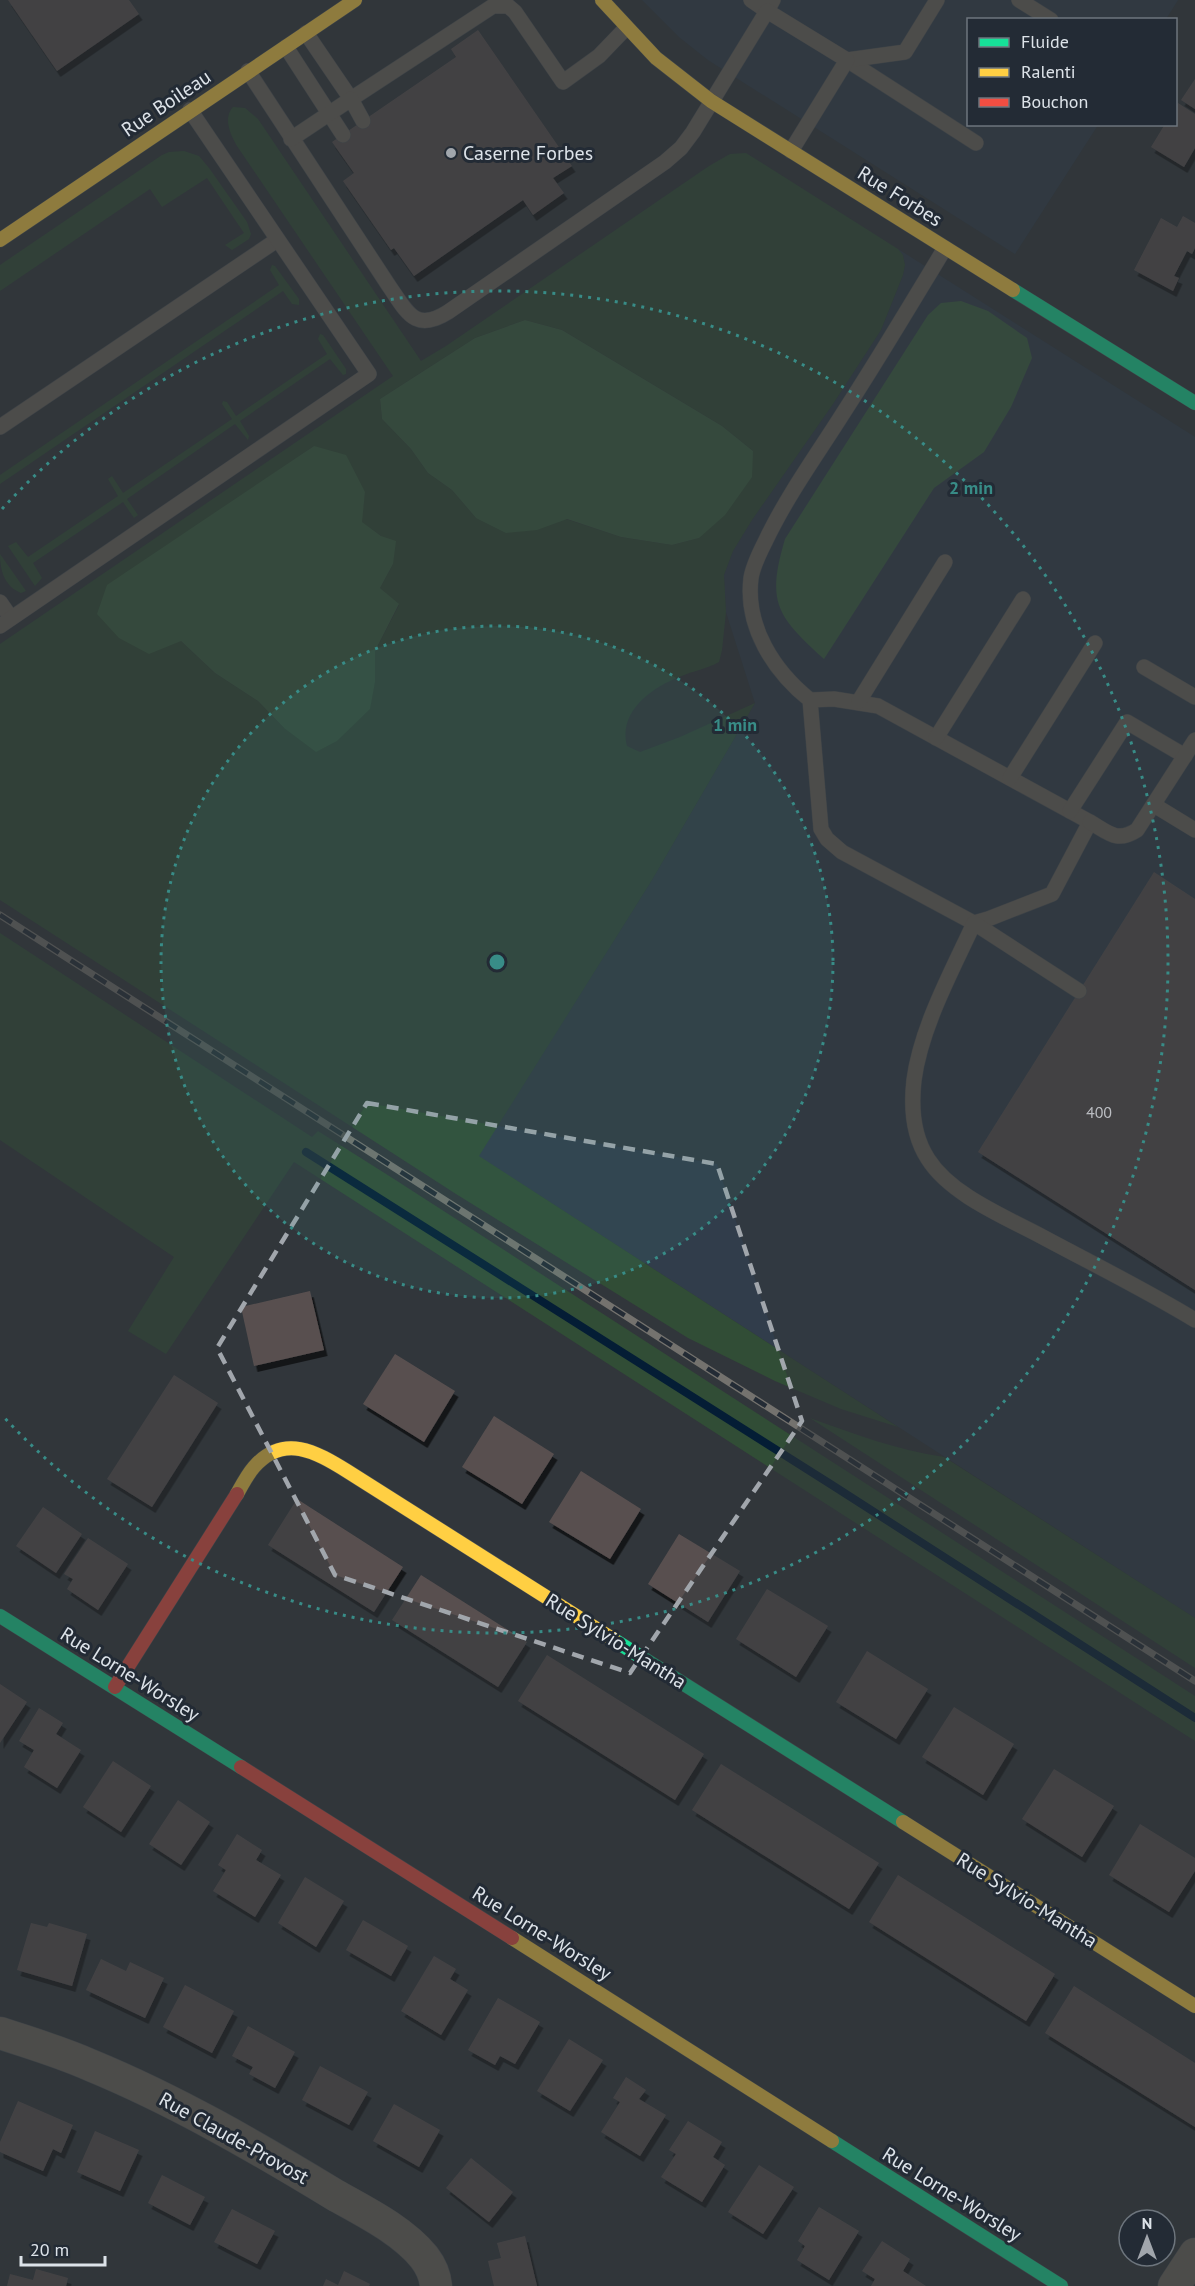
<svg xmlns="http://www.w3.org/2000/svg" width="1195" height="2286" viewBox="0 0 1195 2286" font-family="'PT Sans',sans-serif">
<defs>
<filter id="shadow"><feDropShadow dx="3.5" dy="6" stdDeviation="0" flood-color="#0009"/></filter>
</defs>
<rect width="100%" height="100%" fill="#31363b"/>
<g fill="#313d4b">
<path d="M642,0H1178L1166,19L968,20V124L1098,125L1015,254L708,60L679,37Z"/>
<path d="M898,249L1195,437V1618L478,1156L652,880L755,703L726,612L724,575L733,551L752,520L833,404L881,330L903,275L905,265L903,255Z"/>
</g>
<g fill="#314d36" fill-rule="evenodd">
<path d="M233,107L245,108L258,119L421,361L446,346L709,166L730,154L746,153L898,249L903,255L905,265L903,275L881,330L833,404L752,520L733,551L724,575L726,612L722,650L719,662C706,669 693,671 679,677C651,688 618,712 627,746L640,752L680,737L755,703L652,880L479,1156L898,1427L841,1409L775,1381L688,1338L456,1194L0,900V644L393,376L237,146C230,134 223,118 233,107ZM525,320L562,330L722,426L753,451L699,538L672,545L621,537L566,519L476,518L452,490L428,473L411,449L382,419L380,399L475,338ZM314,446L365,492L361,522L381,536L393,564L380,588L399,605L375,651V682L284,728L258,701L215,673L181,641L226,506Z"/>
<path d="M184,151L199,156L209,168L247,222L251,234L249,239L232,250L225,245L244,233L207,178L162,207L150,189L0,291V265L162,155L169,152Z"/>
<path d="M272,265L275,266L299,299V305L292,304L283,291L0,484V475L279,285L270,270Z"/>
<path d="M320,334L323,335L346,369V374L343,375L330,359L240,421L249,436L248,440L235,424L127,499L138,515L134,518L123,502L33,563L42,578L35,586L8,546L16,542L28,557L118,496L108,479L112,476L123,493L232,419L222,404L223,401L227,402L236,416L327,354L318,339Z"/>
<path d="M0,554L26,591L21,593C4,586 0,570 0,554Z"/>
<path d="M0,933L312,1137L318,1131L394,1179L1195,1696V1741L294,1162L166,1354L128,1331L174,1257L0,1140Z"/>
<path d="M810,1418C854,1434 897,1450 944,1457L1195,1618V1668Z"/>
</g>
<g fill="#3b6041">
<path d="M961,301L988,311L1027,338L1032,358L1011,407L984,452L934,488L824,659C777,616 766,603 785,539L928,315L941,303Z"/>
<path d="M525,320L562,330L722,426L753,451L752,477L725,515L699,538L672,545L621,537L567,519L537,530L506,533L476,518L452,490L428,473L411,449L382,419L380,399L475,338Z"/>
<path d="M314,446L346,455L365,492L362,522L381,536L396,541L393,564L380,588L399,604L375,651V682L370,709L337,741L316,752L284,728L258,701L215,673L181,641L149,654L119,638L97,614L107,585Z"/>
</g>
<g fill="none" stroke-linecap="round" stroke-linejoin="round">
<path stroke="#041d35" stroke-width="8" d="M306,1152L832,1485L1195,1718"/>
</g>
<g fill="#595050" filter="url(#shadow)">
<path d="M8,0H129L139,14L57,71Z"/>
<path d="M478,30L572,166L553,178L564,193L533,215L523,200L414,276L394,248L391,250L343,181L354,173L332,142L456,57L451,49Z"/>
<path d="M1195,79V109L1181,100Z"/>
<path d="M1178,103L1195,114V148L1184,167L1151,147L1165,124H1176V107Z"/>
<path d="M1183,216L1195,223V248L1192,254L1187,251L1174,276L1179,278L1173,291L1134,270L1161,218L1177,227Z"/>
<path d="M1154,872L1195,899V1290L978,1152Z"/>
<path d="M310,1291L324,1350L254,1366L241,1307Z"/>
<path d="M395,1354L455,1391L424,1442L363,1404Z"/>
<path d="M174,1375L218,1403L152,1507L107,1479Z"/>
<path d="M494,1416L554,1454L522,1504L462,1467Z"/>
<path d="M581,1471L641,1509L610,1559L549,1522Z"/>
<path d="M297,1499L403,1567L374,1612L268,1545Z"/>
<path d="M43,1507L82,1534L56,1573L16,1546Z"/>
<path d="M679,1534L740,1571L708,1622L648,1584Z"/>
<path d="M88,1538L128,1564L98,1610L67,1589L73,1579L64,1574Z"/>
<path d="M421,1575L527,1642L498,1687L392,1620Z"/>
<path d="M767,1589L828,1626L796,1677L736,1639Z"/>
<path d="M867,1651L928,1689L896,1739L836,1702Z"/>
<path d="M547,1655L704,1754L675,1800L518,1701Z"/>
<path d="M0,1684L27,1702L0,1743Z"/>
<path d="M954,1707L1014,1744L983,1795L922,1757Z"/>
<path d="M39,1708L63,1723L56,1734L81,1750L57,1788L24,1767L34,1750L19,1741Z"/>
<path d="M113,1761L151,1786L121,1832L83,1807Z"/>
<path d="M721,1764L879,1863L849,1909L692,1810Z"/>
<path d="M1054,1769L1114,1806L1082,1857L1022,1819Z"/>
<path d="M178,1800L210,1822L181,1865L149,1844Z"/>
<path d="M1140,1824L1195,1858V1871L1169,1912L1109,1875Z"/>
<path d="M237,1834L262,1850L256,1860L281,1875L255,1917L213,1891L226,1870L218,1865Z"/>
<path d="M898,1875L1055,1974L1026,2021L869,1922Z"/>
<path d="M305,1877L344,1901L316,1947L278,1923Z"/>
<path d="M363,1920L408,1946L391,1976L346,1950Z"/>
<path d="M31,1923L47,1927L49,1923L87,1934L72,1986L17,1970Z"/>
<path d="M434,1956L456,1969L450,1979L468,1990L441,2035L401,2011Z"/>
<path d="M101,1959L126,1971L130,1962L164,1978L145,2018L86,1990Z"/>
<path d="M185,1985L234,2011L212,2053L163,2027Z"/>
<path d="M1074,1986L1195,2063V2127L1045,2033Z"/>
<path d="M498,1998L540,2022L515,2064L500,2056L495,2065L468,2050Z"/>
<path d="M248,2026L295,2052L275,2088L249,2074L253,2067L232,2056Z"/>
<path d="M569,2039L603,2060L570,2111L537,2091Z"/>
<path d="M320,2066L368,2092L349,2125L302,2100Z"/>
<path d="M626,2077L646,2090L639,2099L666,2115L640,2156L601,2132L620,2102L613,2098Z"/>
<path d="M18,2101L73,2125L61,2153L53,2149L43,2171L0,2152V2142Z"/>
<path d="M394,2104L440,2130L419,2167L373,2141Z"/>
<path d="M688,2121L722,2142L713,2157L725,2165L702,2202L661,2177L676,2154L669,2150Z"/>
<path d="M95,2131L139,2150L120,2191L77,2172Z"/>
<path d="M471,2158L513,2192L489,2222L446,2188Z"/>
<path d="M759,2165L794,2187L763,2234L728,2212Z"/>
<path d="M162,2175L205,2197L190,2225L148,2203Z"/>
<path d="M819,2207L859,2231L829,2280L797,2260L805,2246L798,2241Z"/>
<path d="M232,2209L275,2231L257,2264L214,2242Z"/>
<path d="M525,2236L537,2286H494L488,2261L501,2258L497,2243Z"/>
<path d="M882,2241L910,2259L903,2271L926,2286H871L875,2279L862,2271Z"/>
<path d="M36,2269L68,2278L66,2286H7L10,2274L33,2280Z"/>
<path d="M344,2271L370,2284L369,2286H323L326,2279L338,2285Z"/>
</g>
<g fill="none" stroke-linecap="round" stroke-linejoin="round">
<defs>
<g id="lane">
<path d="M751,0L767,11L773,0"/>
<path d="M1019,0L1051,20"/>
<path d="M306,33L351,99L493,6H508L515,12L563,82L599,56L626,28"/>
<path d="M286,47L343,135"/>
<path d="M847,60L976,143"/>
<path d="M847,60L905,52L937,0"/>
<path d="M248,71L389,286C407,312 415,333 448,312L665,162L681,148L693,132L767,11L847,60L791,151"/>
<path d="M291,139L351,99L363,121"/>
<path d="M0,427L277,240"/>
<path d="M0,602L11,618"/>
<path d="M0,626L369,374L190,110"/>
<path d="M1144,667L1195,697"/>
<path d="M810,700L821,829L827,839L842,852L974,923L988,919L1052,894L1090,822L878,706L834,699L810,700C774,671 745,627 751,578C753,565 760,552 766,540C787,496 816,456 842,415C878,360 911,304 945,248"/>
<path d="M859,701L945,562"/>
<path d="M936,738L1023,599"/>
<path d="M1010,778L1095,643"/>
<path d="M1154,805L1195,830"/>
<path d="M1070,811L1127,722L1185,756"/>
<path d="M1090,822C1109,833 1117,843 1137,830L1195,740"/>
<path d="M1079,991L974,923C952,971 921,1027 914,1080C911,1106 913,1136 928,1159C950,1194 1003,1216 1039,1235C1091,1263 1144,1289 1195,1320"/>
</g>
<g id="street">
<path d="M0,2033C30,2043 61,2052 90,2065C175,2100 256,2147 335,2195C365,2212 402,2230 424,2257C431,2266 435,2275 436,2286"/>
<path d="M1174,2286L1195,2254"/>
</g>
<g id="fast">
<path d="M1013,290L1195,403"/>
<path d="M0,1616L241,1767"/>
<path d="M614,1640L903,1822"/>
<path d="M832,2141L1061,2286"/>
</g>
<g id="slow">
<path d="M602,0L656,58L711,101L1013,290"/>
<path d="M0,240L355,0"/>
<path d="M237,1494C242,1485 247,1475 254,1467C284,1433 316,1452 347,1471L614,1640"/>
<path d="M903,1822L1195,2006"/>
<path d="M512,1938L832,2141"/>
</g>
<g id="jam">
<path d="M115,1687L237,1494"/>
<path d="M241,1767L512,1938"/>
</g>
</defs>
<use href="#lane" stroke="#4d5256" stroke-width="16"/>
<use href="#street" stroke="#4d5256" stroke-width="33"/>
<use href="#fast" stroke="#4d5256" stroke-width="15"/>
<use href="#slow" stroke="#4d5256" stroke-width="15"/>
<use href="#jam" stroke="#4d5256" stroke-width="15"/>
<use href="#lane" stroke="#6e665d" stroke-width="15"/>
<use href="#street" stroke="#6e665d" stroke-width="32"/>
<use href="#fast" stroke="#16e098" stroke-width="14"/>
<use href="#slow" stroke="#ffcf43" stroke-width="14"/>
<use href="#jam" stroke="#f24e42" stroke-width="14"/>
<defs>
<path id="rail" d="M0,915L1195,1681"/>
</defs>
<use href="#rail" stroke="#74726e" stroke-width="7"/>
<use href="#rail" stroke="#232b35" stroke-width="4.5" stroke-dasharray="14" stroke-linecap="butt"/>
</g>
<path d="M0 0H1195V2286H0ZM367,1103L717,1164L802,1421L630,1673L335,1575L217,1348Z" fill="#31363b" fill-opacity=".55" fill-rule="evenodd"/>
<path fill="none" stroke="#a1a6ac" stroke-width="4.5" stroke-dasharray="12 8" stroke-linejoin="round" d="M367,1103L717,1164L802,1421L630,1673L335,1575L217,1348Z"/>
<circle cx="497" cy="962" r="336" fill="#388c87" fill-opacity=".12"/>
<g fill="none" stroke="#388c87" stroke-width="3" stroke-dasharray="3 6">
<circle cx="497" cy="962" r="336"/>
<path d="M2 509A671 671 0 1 1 2 1415"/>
</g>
<circle fill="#a1a6ac" stroke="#232b35" stroke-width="2" cx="451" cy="153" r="6"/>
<g text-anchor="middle" stroke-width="6" stroke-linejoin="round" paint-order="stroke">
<g font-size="16" fill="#bcbec3">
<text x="1099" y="1118">400</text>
</g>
<g font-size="20" fill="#dde3e9" stroke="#232b35">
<text transform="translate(166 103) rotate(-34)" y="7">Rue Boileau</text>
<text transform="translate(900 196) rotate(32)" y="7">Rue Forbes</text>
<text transform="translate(616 1641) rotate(32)" y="7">Rue Sylvio-Mantha</text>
<text transform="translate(130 1674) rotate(32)" y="7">Rue Lorne-Worsley</text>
<text transform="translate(1027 1900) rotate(32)" y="7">Rue Sylvio-Mantha</text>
<text transform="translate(542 1933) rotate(32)" y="7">Rue Lorne-Worsley</text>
<text transform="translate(234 2138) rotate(29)" y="7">Rue Claude-Provost</text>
<text transform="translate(952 2194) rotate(32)" y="7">Rue Lorne-Worsley</text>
</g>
<g font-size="20" fill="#dde3e9" stroke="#232b35" text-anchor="start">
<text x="463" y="160">Caserne Forbes</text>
</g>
</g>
<circle cx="497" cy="962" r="9" fill="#388c87" stroke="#232b35" stroke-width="3"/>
<g font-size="18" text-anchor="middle" font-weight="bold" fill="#388c87" stroke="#232b35" stroke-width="6" stroke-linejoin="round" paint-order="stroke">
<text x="971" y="494">2 min</text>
<text x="735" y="731">1 min</text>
</g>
<rect x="967" y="18" width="210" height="108" fill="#232b35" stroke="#6d757d" stroke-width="1.5"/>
<rect x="979" y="38" width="30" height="9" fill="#16e098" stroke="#6d757d" stroke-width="1.5"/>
<text x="1021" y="48" font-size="18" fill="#dde3e9">Fluide</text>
<rect x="979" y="68" width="30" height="9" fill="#ffcf43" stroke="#6d757d" stroke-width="1.5"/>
<text x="1021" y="78" font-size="18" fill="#dde3e9">Ralenti</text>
<rect x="979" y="98" width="30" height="9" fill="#f24e42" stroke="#6d757d" stroke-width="1.5"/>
<text x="1021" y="108" font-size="18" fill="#dde3e9">Bouchon</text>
<g transform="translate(1147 2238)"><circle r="28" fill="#232b35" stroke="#6d757d" stroke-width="1.5"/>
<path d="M0-4.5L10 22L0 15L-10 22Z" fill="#a1a6ac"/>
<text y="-9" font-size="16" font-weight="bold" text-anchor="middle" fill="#dde3e9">N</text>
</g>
<path d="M21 2256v9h84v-9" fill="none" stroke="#dde3e9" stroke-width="3"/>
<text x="30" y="2256" font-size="18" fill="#dde3e9" stroke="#232b35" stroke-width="4.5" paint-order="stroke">20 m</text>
</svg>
